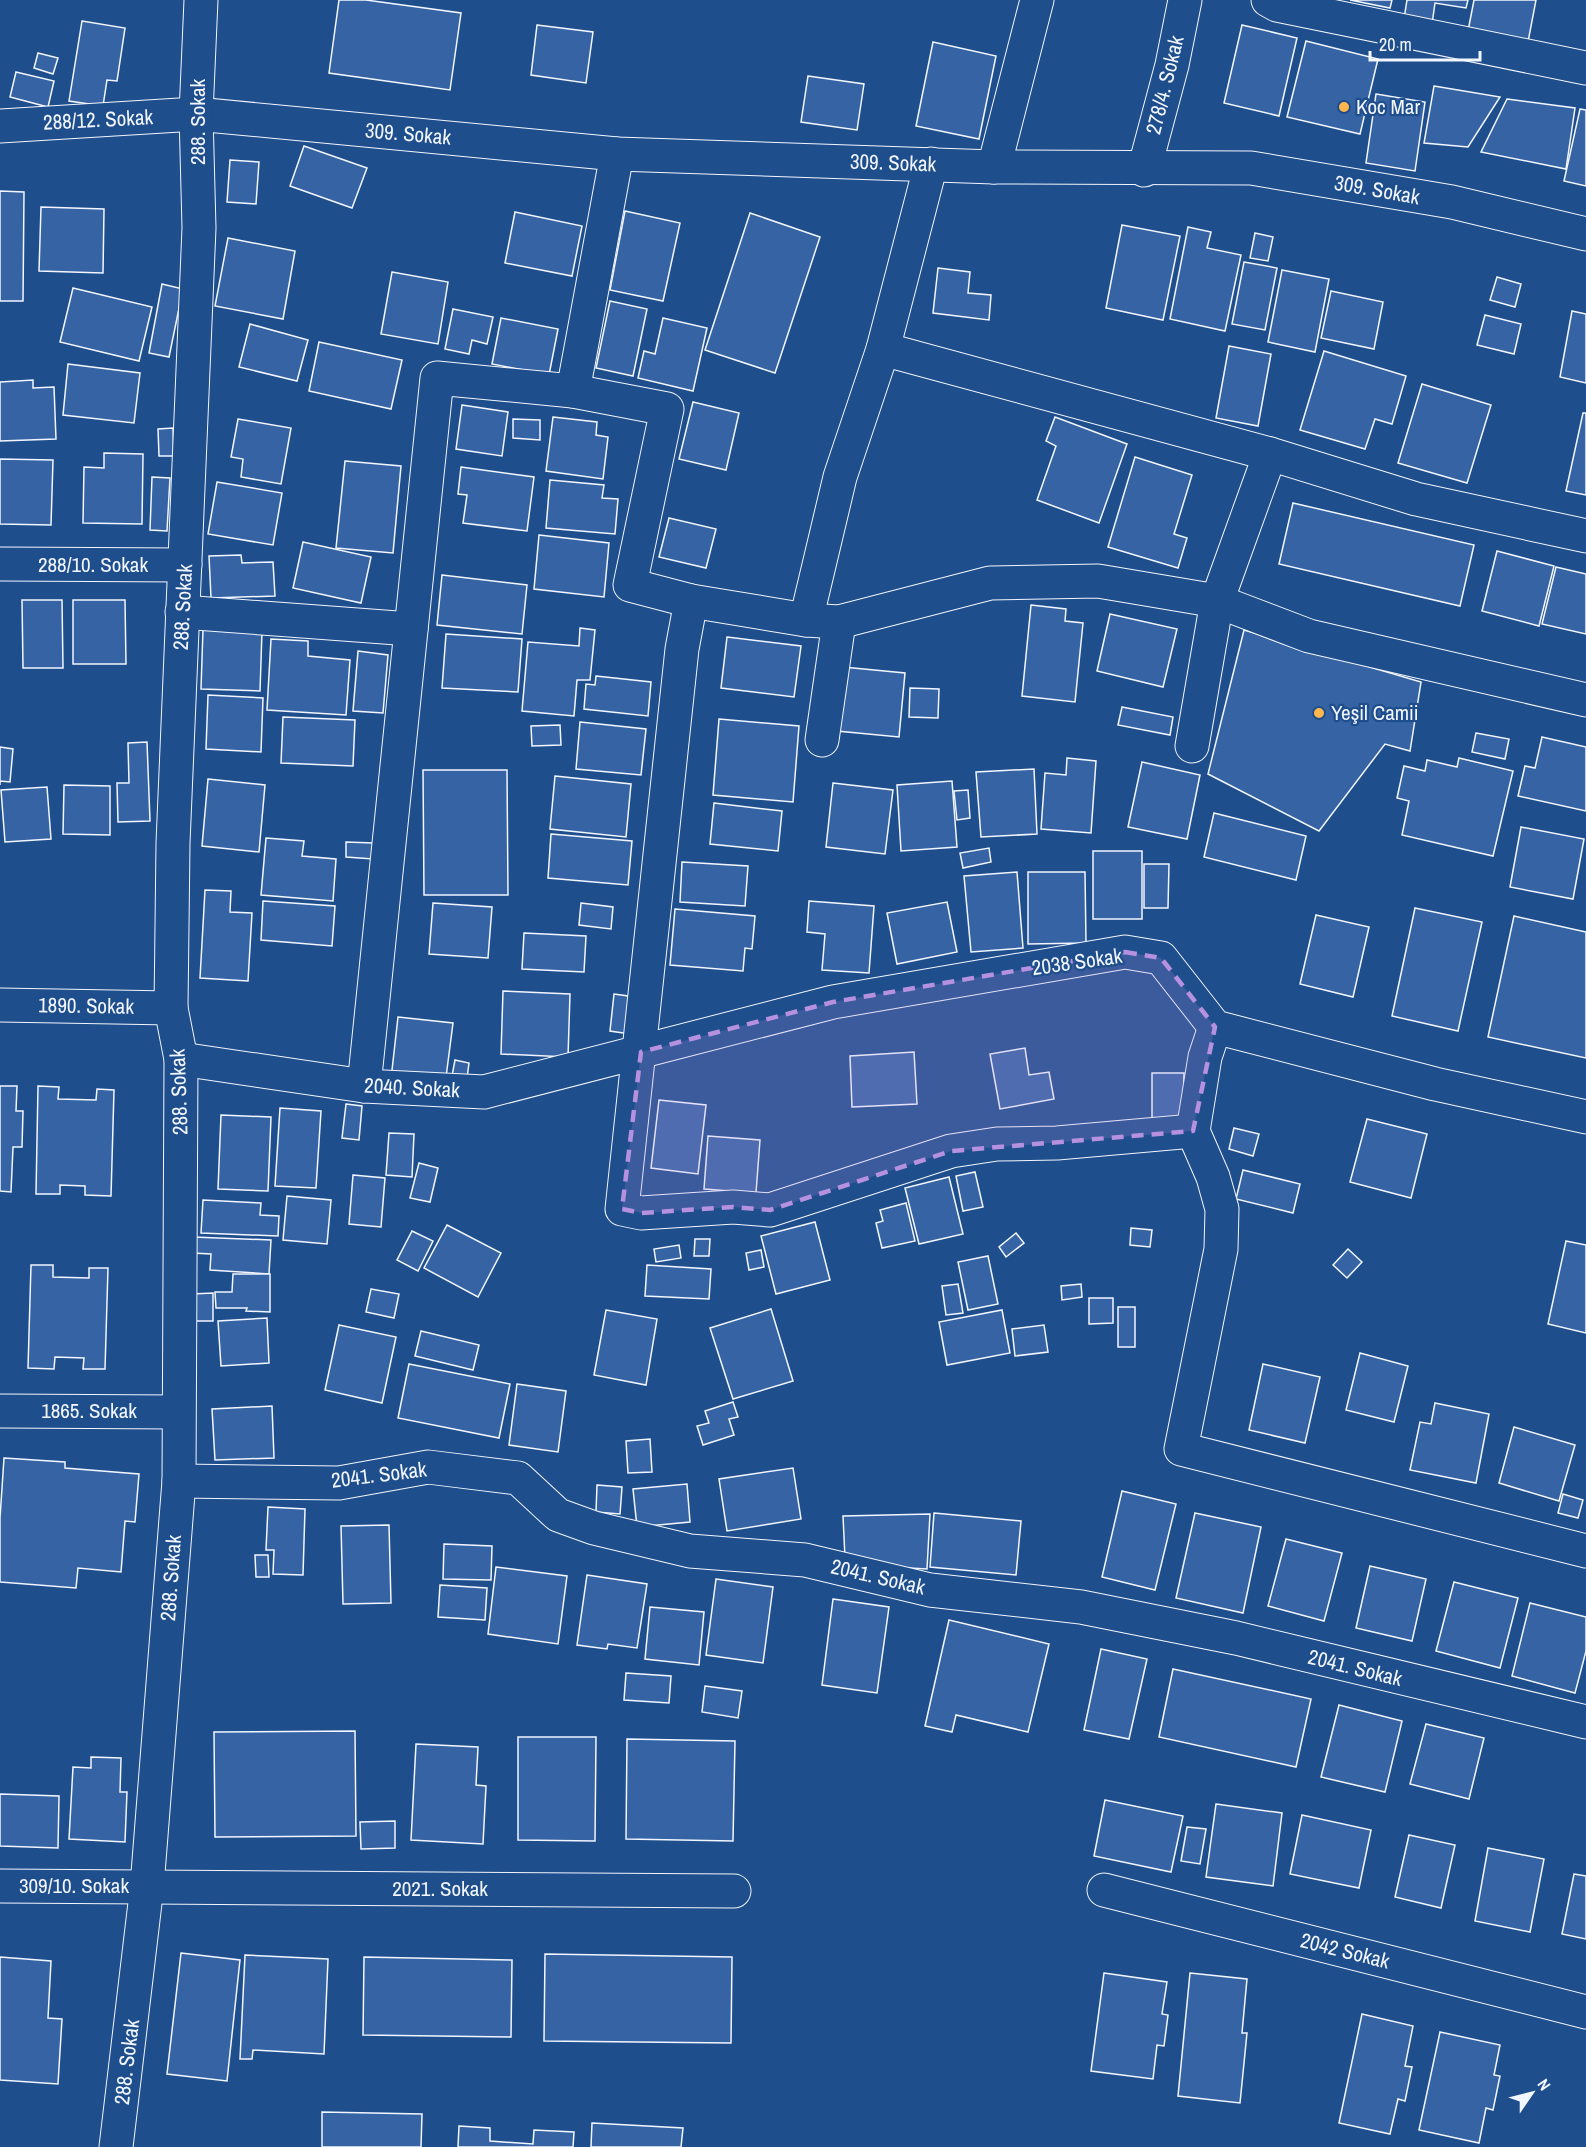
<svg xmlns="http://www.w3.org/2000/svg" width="1586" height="2147" viewBox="0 0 1586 2147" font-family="'Archivo Narrow',sans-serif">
<rect width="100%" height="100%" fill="#1f4e8c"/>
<g fill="#3563a3" stroke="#f2f6ff" stroke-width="1.5">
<path d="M339,0H366L461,13L450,90L329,73Z"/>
<path d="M1350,0H1392L1390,8Z"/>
<path d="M1407,0H1468L1466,8L1435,3L1432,24L1404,19Z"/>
<path d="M1474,0H1536L1528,42L1468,31Z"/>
<path d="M82,21L125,28L117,81L107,80L103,106L69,101Z"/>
<path d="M537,25L593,32L586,83L531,75Z"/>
<path d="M1242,25L1297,38L1279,116L1224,103Z"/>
<path d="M1306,41L1378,59L1360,134L1287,117Z"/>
<path d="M933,42L996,56L979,139L916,126Z"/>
<path d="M38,53L58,58L53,74L34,68Z"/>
<path d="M16,72L54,81L48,107L10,97Z"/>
<path d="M808,76L864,84L857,130L801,122Z"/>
<path d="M1434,86L1500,97L1468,147L1424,143Z"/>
<path d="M1376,94L1425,102L1415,171L1366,163Z"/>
<path d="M1507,99L1575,108L1566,169L1481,152Z"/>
<path d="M1580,109L1586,110V186L1564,181Z"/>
<path d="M304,146L367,168L352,208L290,186Z"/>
<path d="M230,160L259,162L256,204L227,202Z"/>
<path d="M0,191L24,192L23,301H0Z"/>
<path d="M41,207L104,209L103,273L39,271Z"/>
<path d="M625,211L680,223L663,301L610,290Z"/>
<path d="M515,212L582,226L572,276L505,263Z"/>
<path d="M750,213L820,237L775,373L705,350Z"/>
<path d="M1122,225L1180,236L1163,320L1106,308Z"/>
<path d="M1188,227L1211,232L1207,248L1241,255L1225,331L1170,319Z"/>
<path d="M1255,233L1273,237L1268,261L1250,258Z"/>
<path d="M228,238L295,251L283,319L215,306Z"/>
<path d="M1244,262L1277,268L1265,330L1232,324Z"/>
<path d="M938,268L970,272L968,293L991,295L989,320L933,313Z"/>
<path d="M1282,270L1329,279L1315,352L1268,342Z"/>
<path d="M392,272L448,282L438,344L381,334Z"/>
<path d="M1497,277L1521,284L1515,307L1490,300Z"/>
<path d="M162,284L183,289L169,357L149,353Z"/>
<path d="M73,288L152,307L139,361L60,342Z"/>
<path d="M1331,291L1383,302L1374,349L1321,338Z"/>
<path d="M610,301L647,309L633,376L596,368Z"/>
<path d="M453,309L493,317L487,344L472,340L469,354L445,349Z"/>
<path d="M1572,311L1586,314V383L1560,377Z"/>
<path d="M1485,315L1521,324L1514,354L1477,345Z"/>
<path d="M501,318L558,329L549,375L492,364Z"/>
<path d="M663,318L707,328L693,391L638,378L644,351L655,354Z"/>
<path d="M250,324L308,340L297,381L239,367Z"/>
<path d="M319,342L402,360L391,409L309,391Z"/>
<path d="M1229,346L1271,354L1258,426L1216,418Z"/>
<path d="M1324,351L1406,376L1392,424L1375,419L1365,449L1300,430Z"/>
<path d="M68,364L140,373L134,423L63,415Z"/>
<path d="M33,380V388L54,387L56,439L0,441V382Z"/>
<path d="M1422,384L1491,405L1467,483L1398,463Z"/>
<path d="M693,402L739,413L726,470L679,459Z"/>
<path d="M462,405L508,412L502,456L456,449Z"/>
<path d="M1583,413H1586V495L1566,491Z"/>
<path d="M553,417L597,422L596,435L608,437L603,479L546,471Z"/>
<path d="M1055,417L1127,444L1099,523L1037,500L1056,446L1046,441Z"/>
<path d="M238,419L291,428L281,484L241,477L243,459L231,457Z"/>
<path d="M513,419L540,420V440L513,438Z"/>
<path d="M173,428L174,456H159L158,429Z"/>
<path d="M104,453L143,454L142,524L83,523L84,467L104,468Z"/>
<path d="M1135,457L1192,475L1174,534L1187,538L1178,568L1108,547Z"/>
<path d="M0,459L53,460L51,525L0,524Z"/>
<path d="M345,461L401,466L393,553L336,548Z"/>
<path d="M461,467L534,477L527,531L463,523L467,495L458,494Z"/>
<path d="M152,477L170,478L167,531L150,530Z"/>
<path d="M550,480L604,485L602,498L618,499L615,534L546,528Z"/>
<path d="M217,482L282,493L273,545L208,534Z"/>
<path d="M1293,503L1474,545L1460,606L1279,564Z"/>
<path d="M669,518L716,529L706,568L659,557Z"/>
<path d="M539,535L609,543L604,597L534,589Z"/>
<path d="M303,542L371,557L361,603L293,588Z"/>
<path d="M1497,551L1554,566L1539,626L1482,611Z"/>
<path d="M241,555L242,563L273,562L275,596L211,598L209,556Z"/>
<path d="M1556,567L1586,574V634L1542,624Z"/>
<path d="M442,575L527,585L522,634L437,625Z"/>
<path d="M22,600H62L63,668H23Z"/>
<path d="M73,600H125L126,664H73Z"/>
<path d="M1031,605L1066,609L1065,621L1083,623L1075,702L1022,696Z"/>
<path d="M1110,614L1177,629L1163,687L1097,671Z"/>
<path d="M580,628L595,630L590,680H577L574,716L522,711L528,642L579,646Z"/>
<path d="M203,629L262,631L260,691L201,689Z"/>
<path d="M1244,630L1421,682L1410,751L1385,744L1319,831L1208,774Z"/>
<path d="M446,634L522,639L518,692L442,688Z"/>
<path d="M727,637L801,646L794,697L721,688Z"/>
<path d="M271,639L308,641V656L350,660L346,715L267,710Z"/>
<path d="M358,651L388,655L383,713L353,711Z"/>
<path d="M843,667L905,673L899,737L837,731Z"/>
<path d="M596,676L651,682L648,716L584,709L586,684L595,685Z"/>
<path d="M910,688L939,689L938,718L909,717Z"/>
<path d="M208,695L263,698L261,752L206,749Z"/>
<path d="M1122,707L1173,717L1170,735L1118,725Z"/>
<path d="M283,717L355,720L353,766L281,763Z"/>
<path d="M719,719L799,726L793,802L713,795Z"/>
<path d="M580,722L646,729L641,775L576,769Z"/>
<path d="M560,725L561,745L532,746L531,726Z"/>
<path d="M1476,733L1509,739L1505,759L1472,752Z"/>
<path d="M1542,737L1586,747V811L1518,796L1525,766L1535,768Z"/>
<path d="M147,742L150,821L118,822L117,783H129L128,743Z"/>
<path d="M0,747L13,749L10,782L0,781V785Z"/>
<path d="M1067,758L1096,761L1091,833L1041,829L1045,773L1066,775Z"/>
<path d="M1459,758L1513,771L1493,856L1402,835L1409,801L1397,798L1404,766L1425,771L1427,760L1457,767Z"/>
<path d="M1142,762L1200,775L1187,839L1128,827Z"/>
<path d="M1034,769L1037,834L981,837L976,772Z"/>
<path d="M423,770H507L508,895H424Z"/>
<path d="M555,776L631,784L626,837L550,829Z"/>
<path d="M208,779L265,785L259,852L202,846Z"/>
<path d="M952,781L957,847L901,851L897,785Z"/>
<path d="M833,783L893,790L885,854L826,847Z"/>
<path d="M64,785L110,786V835L63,834Z"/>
<path d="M47,787L51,839L5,842L1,790Z"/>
<path d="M968,790L970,818L957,820L954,791Z"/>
<path d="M714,803L782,811L778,851L710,844Z"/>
<path d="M1214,813L1306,836L1296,880L1204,857Z"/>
<path d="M1521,827L1584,839L1573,899L1510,887Z"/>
<path d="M551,834L632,841L628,885L548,878Z"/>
<path d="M266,838L304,841L302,856L336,859L333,901L261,895Z"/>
<path d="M346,842L373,843V859L346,857Z"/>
<path d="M989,848L991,862L963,868L960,853Z"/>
<rect x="1093" y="851" width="49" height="68"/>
<path d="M682,862L748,866L745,906L680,902Z"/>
<path d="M1144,864H1169L1168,908H1144Z"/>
<path d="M1017,872L1023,948L971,952L964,876Z"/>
<path d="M1028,872H1085L1086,943L1028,944Z"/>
<path d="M205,890L231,891L230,912L252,913L248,981L200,978Z"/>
<path d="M263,901L335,906L332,946L261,940Z"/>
<path d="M809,901L874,906L869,973L822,970L825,934L807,932Z"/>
<path d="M947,902L957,952L897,964L887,913Z"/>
<path d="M433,903L492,907L488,958L429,954Z"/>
<path d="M581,903L613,907L611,929L579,925Z"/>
<path d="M1415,908L1482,922L1458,1031L1392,1016Z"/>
<path d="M675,909L755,916L752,949L745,948L743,971L670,965Z"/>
<path d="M1316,915L1369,927L1353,997L1300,984Z"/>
<path d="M1514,916L1586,932V1058L1488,1037Z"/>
<path d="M524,933L586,936L584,972L522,969Z"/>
<path d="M503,991L570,994L568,1057L501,1054Z"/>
<path d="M614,994L635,997L630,1034L610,1031Z"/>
<path d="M398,1017L453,1023L445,1085L391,1079Z"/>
<path d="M1025,1048L1029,1075L1049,1072L1054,1099L1000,1109L990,1054Z"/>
<path d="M914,1052L917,1104L852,1107L850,1056Z"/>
<path d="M455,1060L469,1063L467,1078L452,1076Z"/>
<path d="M1152,1073H1184L1183,1118H1152Z"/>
<path d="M0,1086H17L16,1111H23L22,1147H13L11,1192L0,1191Z"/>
<path d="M38,1086L59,1087L58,1099L96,1100L97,1089L114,1090L111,1196L85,1195V1186L60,1185V1194H36Z"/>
<path d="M659,1100L706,1105L698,1174L651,1168Z"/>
<path d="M346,1104L362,1106L359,1140L342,1138Z"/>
<path d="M280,1108L321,1111L316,1188L275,1186Z"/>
<path d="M221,1115L271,1117L268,1191L218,1189Z"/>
<path d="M1367,1119L1427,1134L1411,1198L1350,1182Z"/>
<path d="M1234,1128L1259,1134L1253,1156L1229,1149Z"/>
<path d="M389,1133L414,1134L412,1177L386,1175Z"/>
<path d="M708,1136L760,1140L756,1193L704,1189Z"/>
<path d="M419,1163L438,1168L430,1202L410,1198Z"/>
<path d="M1243,1170L1300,1184L1293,1213L1236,1199Z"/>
<path d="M975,1172L983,1207L963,1211L956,1176Z"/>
<path d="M353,1175L385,1178L381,1227L349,1224Z"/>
<path d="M949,1177L963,1234L919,1244L905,1188Z"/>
<path d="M287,1196L331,1200L327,1244L283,1240Z"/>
<path d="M203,1200L261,1203L260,1215L279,1216L278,1236L201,1233Z"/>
<path d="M906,1203L915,1241L882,1248L876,1223L883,1221L880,1210Z"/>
<path d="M815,1222L830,1280L776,1294L761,1236Z"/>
<path d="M447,1225L501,1253L478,1297L424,1268Z"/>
<path d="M1131,1228L1152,1230L1150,1247L1130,1245Z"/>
<path d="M412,1231L433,1241L418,1271L397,1260Z"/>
<path d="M1016,1233L1024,1243L1006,1257L999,1247Z"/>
<path d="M193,1237L271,1240L269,1274L210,1270L211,1254L192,1253Z"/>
<path d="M695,1239H710L709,1256H694Z"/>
<path d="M1566,1241L1586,1245V1333L1548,1324Z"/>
<path d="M679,1245L681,1258L656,1262L654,1249Z"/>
<path d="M1348,1249L1362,1262L1347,1278L1333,1265Z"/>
<path d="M761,1250L764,1267L749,1270L746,1253Z"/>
<path d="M988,1256L998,1304L968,1310L958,1262Z"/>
<path d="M31,1265H53V1277L89,1278V1268H108L105,1369H83L84,1358L55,1357L54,1369L28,1368Z"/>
<path d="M647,1265L711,1269L709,1299L645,1296Z"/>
<path d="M233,1274H270V1312L246,1311L247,1308H216L215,1292H232Z"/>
<path d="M958,1284L963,1313L946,1315L942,1286Z"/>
<path d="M1081,1284L1082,1297L1062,1300L1061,1286Z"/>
<path d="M371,1289L399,1294L394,1318L366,1312Z"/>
<path d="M213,1293V1321H193L192,1294Z"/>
<path d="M1089,1298H1113V1323L1089,1324Z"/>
<rect x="1118" y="1307" width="17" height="40"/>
<path d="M771,1309L793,1381L733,1399L710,1328Z"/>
<path d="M606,1310L657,1319L646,1385L594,1375Z"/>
<path d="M1002,1310L1010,1353L947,1365L939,1322Z"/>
<path d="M267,1318L269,1363L221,1366L218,1321Z"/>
<path d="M339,1325L396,1337L382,1403L325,1390Z"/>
<path d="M1044,1325L1048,1352L1015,1356L1012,1329Z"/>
<path d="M421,1331L479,1345L473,1370L415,1356Z"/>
<path d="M1360,1353L1408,1366L1394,1422L1346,1410Z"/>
<path d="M409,1364L510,1384L499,1438L398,1418Z"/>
<path d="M1263,1364L1320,1377L1305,1443L1249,1430Z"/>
<path d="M517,1384L566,1391L558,1452L509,1445Z"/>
<path d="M733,1402L738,1417L729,1419L734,1435L703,1445L697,1426L709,1423L705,1411Z"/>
<path d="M1435,1403L1489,1414L1476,1483L1410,1470L1420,1422L1431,1424Z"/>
<path d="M272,1406L274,1458L215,1460L212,1409Z"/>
<path d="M1514,1427L1575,1445L1559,1501L1499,1483Z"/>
<path d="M650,1439L652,1472L628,1473L626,1441Z"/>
<path d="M4,1458L65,1462V1468L139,1474L135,1522L125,1521L121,1572L78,1568L76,1588L0,1582V1518Z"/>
<path d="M793,1468L801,1519L727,1531L719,1479Z"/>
<path d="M687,1484L690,1522L637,1527L633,1489Z"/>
<path d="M597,1485L622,1487L620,1514L596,1512Z"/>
<path d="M1122,1491L1176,1504L1155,1590L1102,1577Z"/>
<path d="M1563,1494L1583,1500L1578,1518L1558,1513Z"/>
<path d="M268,1507L305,1509L303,1575L273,1574L274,1550H266Z"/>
<path d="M934,1513L1021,1521L1016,1575L930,1567Z"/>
<path d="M1195,1513L1261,1527L1243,1613L1176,1598Z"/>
<path d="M930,1514L927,1569L874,1566L845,1558L843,1516Z"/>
<path d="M389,1525L391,1603L343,1604L341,1526Z"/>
<path d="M1286,1539L1342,1553L1324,1621L1268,1606Z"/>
<path d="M444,1544L492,1546L491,1580L443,1579Z"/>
<path d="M255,1555H268L269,1577H256Z"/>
<path d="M1370,1566L1426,1579L1412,1641L1356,1628Z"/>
<path d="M496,1567L567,1576L558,1644L488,1634Z"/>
<path d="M587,1575L647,1584L637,1648L608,1644L607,1649L577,1645Z"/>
<path d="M716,1579L773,1587L763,1663L706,1655Z"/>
<path d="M1454,1582L1518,1598L1500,1668L1436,1651Z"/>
<path d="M440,1585L487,1588L485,1620L438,1617Z"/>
<path d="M833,1599L889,1607L877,1693L822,1685Z"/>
<path d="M1530,1603L1586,1617V1651L1575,1693L1512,1676Z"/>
<path d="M650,1607L704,1612L699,1665L645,1659Z"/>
<path d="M949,1620L1049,1644L1028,1732L956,1715L952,1732L925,1726Z"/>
<path d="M1101,1649L1147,1659L1129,1739L1084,1730Z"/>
<path d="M1173,1669L1311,1699L1296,1767L1159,1737Z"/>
<path d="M626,1673L671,1676L669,1703L624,1700Z"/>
<path d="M705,1686L742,1691L738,1718L702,1712Z"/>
<path d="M1339,1705L1402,1721L1385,1792L1321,1777Z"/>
<path d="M1426,1724L1484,1738L1469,1799L1410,1784Z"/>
<path d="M355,1731L356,1836L215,1837L214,1732Z"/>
<path d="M518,1737H596L595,1841L518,1840Z"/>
<path d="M627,1739L735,1741L733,1841L626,1839Z"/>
<path d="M416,1744L478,1747L476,1785L486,1786L483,1844L411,1840Z"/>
<path d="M91,1757L121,1758L120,1792H127L125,1842L69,1839L73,1767L91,1768Z"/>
<path d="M0,1794L59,1796L58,1848L0,1846Z"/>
<path d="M1105,1800L1183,1816L1171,1872L1094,1856Z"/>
<path d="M1216,1804L1282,1813L1273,1886L1206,1877Z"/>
<path d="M1302,1815L1371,1830L1359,1888L1290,1874Z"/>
<path d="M395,1821V1848L361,1849L360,1822Z"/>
<path d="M1187,1827L1206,1829L1200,1864L1181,1861Z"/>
<path d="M1409,1835L1455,1845L1441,1908L1395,1897Z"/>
<path d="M1488,1848L1544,1859L1530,1932L1475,1921Z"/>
<path d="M1574,1874L1586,1876V1939L1562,1934Z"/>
<path d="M181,1953L240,1960L227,2081L167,2074Z"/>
<path d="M545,1954L732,1957L731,2043L544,2041Z"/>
<path d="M245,1955L328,1959L324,2054L253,2050L252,2059H240Z"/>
<path d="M0,1957L51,1961L48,2018L62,2019L58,2084L0,2080Z"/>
<path d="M364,1957L512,1960L511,2037L363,2035Z"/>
<path d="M1104,1973L1167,1982L1162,2014L1168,2015L1164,2046L1157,2045L1153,2079L1091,2071Z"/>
<path d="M1190,1973L1247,1979L1242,2033H1247L1240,2103L1178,2096Z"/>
<path d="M1362,2014L1413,2026L1405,2066L1412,2067L1405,2101L1398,2099L1390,2134L1339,2123Z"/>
<path d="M1440,2032L1500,2045L1494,2075L1500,2076L1493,2110L1486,2108L1479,2143L1419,2130Z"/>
<path d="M322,2112L422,2114L421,2147H322Z"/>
<path d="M592,2123L683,2128L681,2147H591Z"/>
<path d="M459,2126L490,2128V2141L533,2144L534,2130L574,2132L573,2147H458Z"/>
</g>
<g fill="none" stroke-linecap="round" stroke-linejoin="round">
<defs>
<g id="minor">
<path d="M1268,0L1277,5L1586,68"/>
<path d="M196,114L617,154L994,167L1251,168L1452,202L1586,234"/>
<path d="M994,167L1037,0"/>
<path d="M1144,170L1172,65L1185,0"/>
<path d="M883,349L1270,454L1416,499L1586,536"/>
<path d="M573,391L617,154"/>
<path d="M0,564L185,565"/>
<path d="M691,601L682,649L622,1209L641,1213L733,1207L770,1210L951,1151L997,1144L1057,1143L1193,1131"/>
<path d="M182,612L411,629"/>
<path d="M806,620L840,477L883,349L931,164"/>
<path d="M822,740L839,622"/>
<path d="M1192,746L1217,601L1270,454"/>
<path d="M0,1005L171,1008"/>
<path d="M1215,1027L1205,1057L1193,1131L1213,1177L1222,1209L1221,1249L1181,1449L1586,1551"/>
<path d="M181,1059L364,1086L484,1092L833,1002L1125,952L1161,958L1215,1027L1435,1084L1586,1117"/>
<path d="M364,1086L437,378L573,391L667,409L630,585L691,601L806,620L839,622L990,583L1098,581L1217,601L1309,636L1586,700"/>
<path d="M0,1411L178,1412"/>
<path d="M179,1481L339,1483L428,1467L518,1478L558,1515L594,1528L690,1551L805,1560L930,1590L1081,1607L1236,1638L1586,1722"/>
<path d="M0,1886L734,1891"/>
<path d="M1104,1890L1586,2012"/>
<path d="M116,2147L147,1886L179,1481L181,1059L171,1008L173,843L199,228L196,114L201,0"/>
</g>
<path id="tertiary" d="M0,126L196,114"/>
</defs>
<use href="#minor" stroke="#f2f6ff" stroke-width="35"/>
<use href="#tertiary" stroke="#f2f6ff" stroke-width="35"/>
<use href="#minor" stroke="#1f4e8c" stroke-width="33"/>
<use href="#tertiary" stroke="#1f4e8c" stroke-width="33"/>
</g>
<path fill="#b691df" fill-opacity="0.2" stroke="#b691df" stroke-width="4.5" stroke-dasharray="12 8" stroke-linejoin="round" d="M1125,952L1161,958L1215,1027L1193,1131L951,1151L770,1210L733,1207L641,1213L622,1209L641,1052L833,1002Z"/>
<g fill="#ffb74d" stroke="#1f4e8c" stroke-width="2">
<circle cx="1344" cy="107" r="6"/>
<circle cx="1319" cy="713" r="6"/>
</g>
<g text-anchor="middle" stroke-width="4.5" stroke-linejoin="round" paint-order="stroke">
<g font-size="21" fill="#f2f6ff" stroke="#1f4e8c">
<text transform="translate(1165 85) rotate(-76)" y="7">278/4. Sokak</text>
<text transform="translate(98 120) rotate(-3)" y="7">288/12. Sokak</text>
<text transform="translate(198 122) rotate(-90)" y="7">288. Sokak</text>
<text transform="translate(408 134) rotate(5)" y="7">309. Sokak</text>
<text transform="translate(893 163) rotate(2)" y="7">309. Sokak</text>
<text transform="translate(1377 190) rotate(10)" y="7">309. Sokak</text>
<text x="93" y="572">288/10. Sokak</text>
<text transform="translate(183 607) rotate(-87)" y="7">288. Sokak</text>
<text transform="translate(1077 962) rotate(-8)" y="7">2038 Sokak</text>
<text transform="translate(86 1006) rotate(1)" y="7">1890. Sokak</text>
<text transform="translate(412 1088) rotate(3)" y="7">2040. Sokak</text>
<text transform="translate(179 1092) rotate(-92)" y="7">288. Sokak</text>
<text x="89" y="1418">1865. Sokak</text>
<text transform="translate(379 1475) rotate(-7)" y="7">2041. Sokak</text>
<text transform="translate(878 1577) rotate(13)" y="7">2041. Sokak</text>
<text transform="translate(171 1578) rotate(-86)" y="7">288. Sokak</text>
<text transform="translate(1355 1668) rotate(14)" y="7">2041. Sokak</text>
<text x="74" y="1893">309/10. Sokak</text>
<text x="440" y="1896">2021. Sokak</text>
<text transform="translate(1345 1951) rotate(14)" y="7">2042 Sokak</text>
<text transform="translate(127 2062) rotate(-83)" y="7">288. Sokak</text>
</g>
<g font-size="21" fill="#f2f6ff" stroke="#1f4e8c" text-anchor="start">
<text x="1356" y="114">Koc Mar</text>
<text x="1331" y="720">Yeşil Camii</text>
</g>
</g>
<g transform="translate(1532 2093) rotate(55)" stroke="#1f4e8c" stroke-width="4.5" paint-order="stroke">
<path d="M0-4.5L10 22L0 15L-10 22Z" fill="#f2f6ff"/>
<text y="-9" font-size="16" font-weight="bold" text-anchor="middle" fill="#f2f6ff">N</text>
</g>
<path d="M1370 51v9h110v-9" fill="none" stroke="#f2f6ff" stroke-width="3"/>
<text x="1379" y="51" font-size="18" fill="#f2f6ff" stroke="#1f4e8c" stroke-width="4.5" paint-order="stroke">20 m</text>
</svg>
